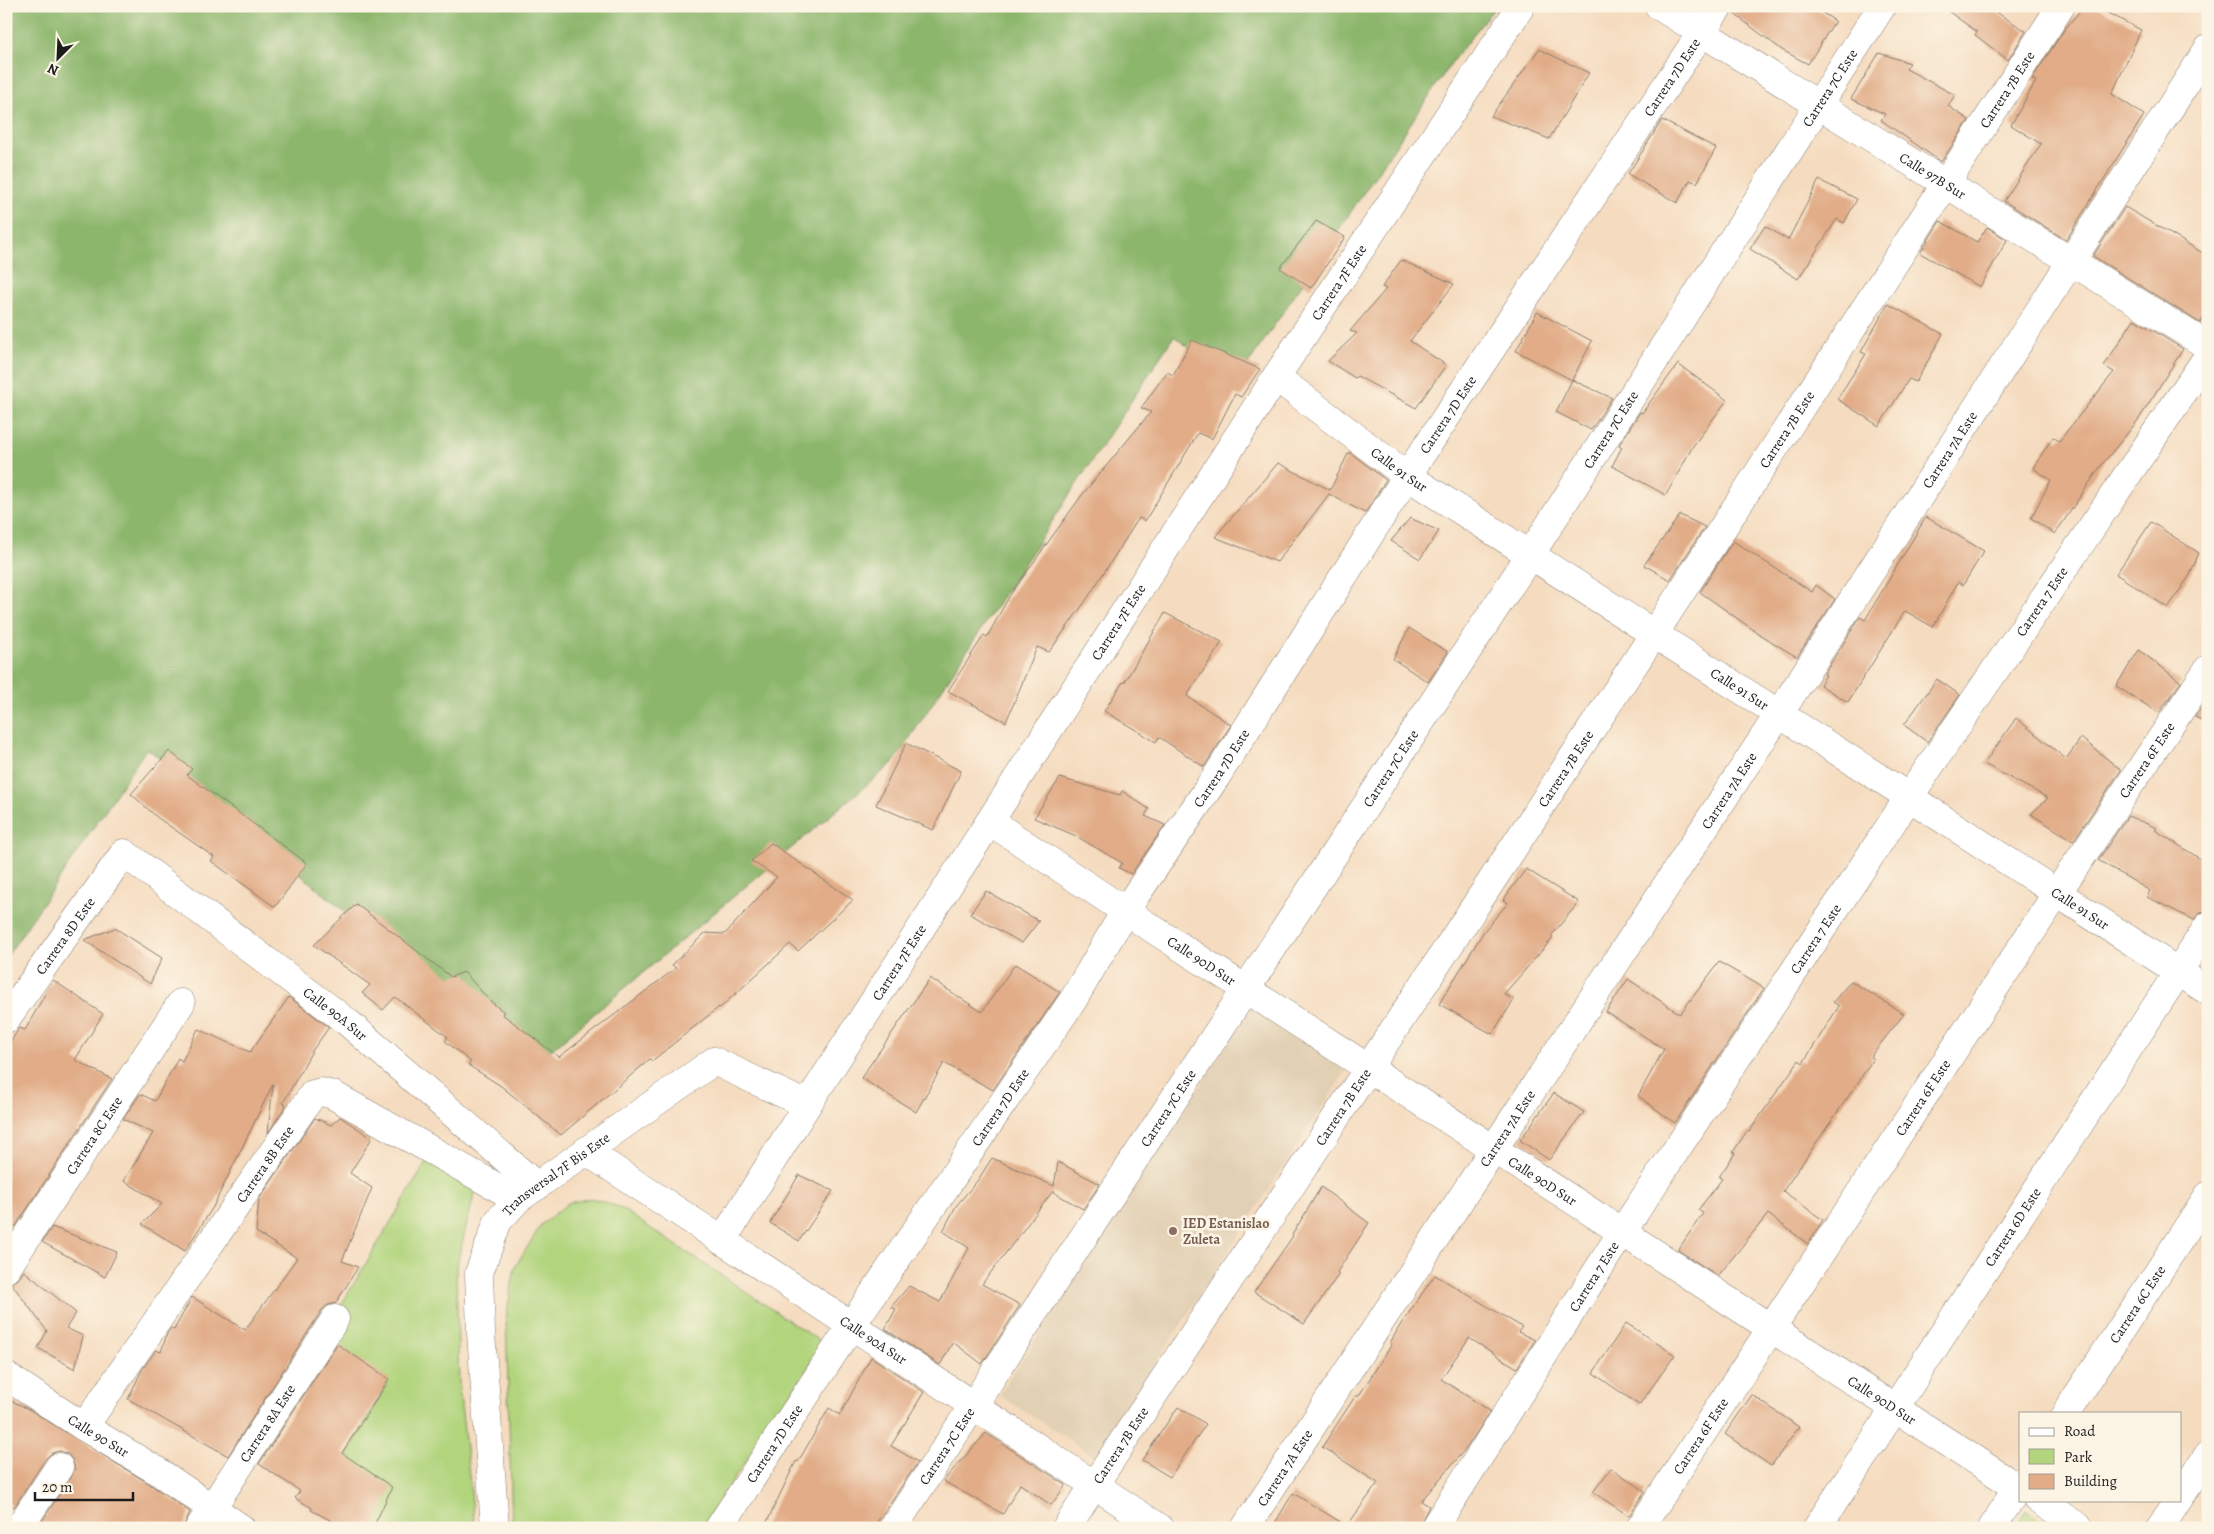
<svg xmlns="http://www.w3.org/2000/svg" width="2214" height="1534" viewBox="0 0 2214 1534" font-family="Alegreya,serif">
<rect width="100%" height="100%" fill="#fcf5e5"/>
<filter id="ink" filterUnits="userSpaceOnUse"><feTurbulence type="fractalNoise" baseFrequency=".02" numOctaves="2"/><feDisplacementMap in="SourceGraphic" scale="10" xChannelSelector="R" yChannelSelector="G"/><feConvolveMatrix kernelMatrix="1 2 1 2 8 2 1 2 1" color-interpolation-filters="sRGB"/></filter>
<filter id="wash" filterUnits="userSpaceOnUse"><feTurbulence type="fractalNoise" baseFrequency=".0096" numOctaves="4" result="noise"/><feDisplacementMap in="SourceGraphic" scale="20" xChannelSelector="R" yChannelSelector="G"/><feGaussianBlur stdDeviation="1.12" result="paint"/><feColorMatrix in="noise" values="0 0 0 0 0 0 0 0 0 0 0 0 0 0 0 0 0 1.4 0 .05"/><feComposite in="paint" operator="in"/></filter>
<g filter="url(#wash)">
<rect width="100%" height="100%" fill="#f5dcc0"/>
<path fill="#e2d0b4" d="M1252,1006L1348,1068L1095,1456L999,1395Z"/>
<g fill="#b1d47d" stroke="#66784c">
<path d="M430,1156L477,1183L456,1268L459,1386L475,1528H369L332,1482L386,1385L322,1337Z"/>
<path d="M592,1198L619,1207L824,1344L701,1528H512L506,1318L515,1267L541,1225L568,1203Z"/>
<path d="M2026,1510L2052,1528H2014Z"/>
</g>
<path fill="#8cb66c" stroke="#546944" d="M6,6H1496L1454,59L1234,385L1174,336L894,762L532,1066L147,748L6,958Z"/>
<g id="blocks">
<g fill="#e1ac87">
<path d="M1735,6H1812L1835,21L1808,64L1782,50L1733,13Z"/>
<path d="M1941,6H1986L2026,31L2008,60L1975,35L1977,32Z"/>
<path d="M2084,6H2094L2141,30L2112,94L2144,115L2066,240L2004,201L2041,144L2011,125L2036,81L2032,79L2064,30Z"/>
<path d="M1539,49L1589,73L1549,139L1491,116Z"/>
<path d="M1879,53L1910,63L1906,69L1955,95L1948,106L1969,120L1941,162L1881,120L1885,114L1851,99Z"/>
<path d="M1662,120L1716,148L1697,183L1690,180L1677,203L1628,174Z"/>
<path d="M1819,180L1857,199L1844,223L1837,219L1798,279L1750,249L1765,226L1788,240Z"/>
<path d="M2125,207L2208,256V311L2200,323L2093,256Z"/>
<path d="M1316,221L1345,237L1311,288L1280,268Z"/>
<path d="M1940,221L1977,242L1987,227L2007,240L1980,287L1920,253Z"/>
<path d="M1401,260L1454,284L1410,341L1446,365L1416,408L1357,376L1355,378L1328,361L1357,333L1350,331L1386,289L1382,287Z"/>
<path d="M1888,304L1943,334L1916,382L1909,379L1879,426L1837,399L1866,354L1861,352Z"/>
<path d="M1537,312L1592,341L1572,380L1516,351Z"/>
<path d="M2134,319L2183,349L2139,419L2100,467L2055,534L2031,518L2051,480L2033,468L2053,437L2059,441L2114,372L2104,366Z"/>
<path d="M1192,340L1260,369L1241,397L1235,394L1212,439L1198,433L1145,521L1139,518L1085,602L1049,652L1037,647L1006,722L948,691L984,635L987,637L1010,595L1082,495L1151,412L1141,408L1167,372L1173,375Z"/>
<path d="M1678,364L1727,400L1693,446L1666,495L1612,466L1622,447L1619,445L1640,412L1642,413Z"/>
<path d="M1572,380L1612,398L1591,430L1556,412Z"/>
<path d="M1349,452L1386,480L1365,513L1329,494L1277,562L1215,537L1278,463L1330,490Z"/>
<path d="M1680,515L1705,527L1670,580L1644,565Z"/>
<path d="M1926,517L1984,551L1963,585L1958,582L1933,627L1905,611L1848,702L1820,685L1826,675L1824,674L1860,617L1865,620Z"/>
<path d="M1410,518L1439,531L1420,559L1391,541Z"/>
<path d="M2151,522L2199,553L2190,575L2168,608L2116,574Z"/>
<path d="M1733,541L1812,592L1816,585L1835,599L1797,657L1762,636L1700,592Z"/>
<path d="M1165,613L1222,642L1187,696L1231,725L1204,767L1159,737L1156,742L1104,711L1123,682L1124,683Z"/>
<path d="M1409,628L1448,652L1428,682L1393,659Z"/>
<path d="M2139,650L2181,682L2159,713L2116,686Z"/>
<path d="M1937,679L1960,695L1927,742L1904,725Z"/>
<path d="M2206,701L2208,702V723L2195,717Z"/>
<path d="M2016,718L2066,759L2081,738L2121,770L2073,841L2031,814L2048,798L1984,764Z"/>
<path d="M906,743L961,771L933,830L876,805Z"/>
<path d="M169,751L192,769L187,775L307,863L275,907L211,861L214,857L158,818L131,794Z"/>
<path d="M1060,778L1120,795L1122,791L1149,809L1145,816L1165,825L1131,874L1119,868L1122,863L1076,836L1034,818Z"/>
<path d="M2128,816L2157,828L2155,830L2208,864V911L2200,912L2194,920L2147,897L2150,891L2098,860Z"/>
<path d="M771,843L853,900L798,951L790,944L720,1008L719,1007L652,1061L650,1059L561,1135L501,1086L468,1065L471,1062L445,1041L448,1037L395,997L383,1010L362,993L370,985L314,945L356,904L451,977L464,972L490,1001L504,1012L502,1014L559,1057L676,968L672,965L705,933L725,934L777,877L751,861Z"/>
<path d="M1526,869L1579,902L1551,936L1553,938L1504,994L1514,1000L1492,1034L1439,1004L1484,931L1508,903L1503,900Z"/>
<path d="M986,891L1039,921L1022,943L970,914Z"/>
<path d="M115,928L162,958L150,984L84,940Z"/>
<path d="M1719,962L1764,988L1675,1123L1638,1096L1664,1049L1606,1012L1628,979L1680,1014Z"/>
<path d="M1015,964L1060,992L993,1090L944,1063L916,1112L861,1078L930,978L982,1012Z"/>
<path d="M53,980L103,1014L75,1060L112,1079L15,1227L6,1222V1049L19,1028L25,1030Z"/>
<path d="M1851,981L1904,1014L1870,1057L1873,1059L1859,1081L1783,1191L1823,1220L1808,1244L1768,1214L1718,1276L1678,1250L1703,1213L1698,1210L1722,1179L1719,1177L1735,1153L1733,1152L1747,1131L1749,1132L1799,1060L1803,1063L1839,1006L1833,1002Z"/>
<path d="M289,997L329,1027L312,1051L283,1103L286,1105L268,1133L273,1084L213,1207L185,1251L142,1224L162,1204L124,1181L153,1133L123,1119L140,1094L155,1101L178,1058L182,1061L198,1029L250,1052Z"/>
<path d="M1554,1093L1584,1112L1549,1160L1520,1140Z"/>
<path d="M340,1117L372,1138L350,1173L372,1188L342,1261L358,1267L336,1303L328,1305L322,1310L228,1456L128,1399L142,1370L156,1350L161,1352L167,1334L171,1328L174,1330L192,1297L245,1330L297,1258L256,1232L259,1199L315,1118L331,1125Z"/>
<path d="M992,1158L1054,1186L1058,1162L1100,1184L1083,1209L1053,1192V1191L982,1284L1020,1305L982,1364L953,1342L940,1365L885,1329L896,1309L891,1307L909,1286L940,1302L969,1248L943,1231L956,1206L978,1180Z"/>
<path d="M799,1175L833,1191L799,1241L770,1223Z"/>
<path d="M1321,1187L1369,1223L1337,1272L1339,1274L1304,1324L1254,1292L1293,1236L1292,1235Z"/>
<path d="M52,1227L117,1252L105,1277L42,1242Z"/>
<path d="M24,1271L76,1313L66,1328L83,1336L75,1369L38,1348L47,1331L11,1283L19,1278Z"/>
<path d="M1435,1275L1522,1327L1518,1332L1535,1340L1517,1368L1469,1338L1441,1379L1490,1411L1468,1446L1421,1501L1429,1506L1418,1528H1272L1293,1493L1347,1526L1378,1483L1322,1447L1356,1395L1358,1397L1392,1344L1390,1343L1401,1324Z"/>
<path d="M1626,1323L1675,1355L1639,1405L1593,1373Z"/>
<path d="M337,1344L389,1379L342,1453L392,1487L373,1528H345L311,1510L312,1508L295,1498L300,1491L259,1464Z"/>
<path d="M871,1357L924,1392L891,1446L918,1462L873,1528H764L796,1461L798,1462L829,1408L840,1415Z"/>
<path d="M1752,1395L1799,1427L1771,1466L1725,1434Z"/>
<path d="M6,1398L30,1410L148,1483L190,1512L183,1528H42L39,1526L72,1475L75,1468L73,1460L68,1454L60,1451L52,1453L46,1458L14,1507L6,1501Z"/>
<path d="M1178,1407L1206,1424L1170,1477L1142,1460Z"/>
<path d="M986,1433L1066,1485L1051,1505L1020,1484L1003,1514L943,1481Z"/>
<path d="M1611,1468L1645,1491L1629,1516L1593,1492Z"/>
</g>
</g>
</g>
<g filter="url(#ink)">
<use href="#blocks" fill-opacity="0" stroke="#887c6e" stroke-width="1"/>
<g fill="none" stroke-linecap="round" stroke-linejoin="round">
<defs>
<g id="minor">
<path id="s1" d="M1659,6L2208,346"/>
<path id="s2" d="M1276,377L1407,476L1909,797"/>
<path id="s3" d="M991,822L1125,911L2020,1489"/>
<path id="s4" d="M6,1019L124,853L346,1021L537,1186"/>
<path id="s5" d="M586,1151L1160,1528"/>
<path id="s6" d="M722,1241L807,1105L1276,377L1521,6"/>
<path id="s7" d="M6,1269L181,1003"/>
<path id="s8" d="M6,1376L84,1427L156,1470L241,1528"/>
<path id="s9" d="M2066,1413L2208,1196"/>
<path id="s10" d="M84,1427L313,1094L321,1092L333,1095L518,1199"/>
<path d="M2180,1497L2208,1455"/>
<path d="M2038,1500L2080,1528"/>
<path d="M19,1528L59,1467"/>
<path id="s11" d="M199,1528L335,1319"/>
<path id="s12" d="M495,1528L481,1333L479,1273L498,1221L518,1199L714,1061L807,1105"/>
<path id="s13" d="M719,1528L851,1326L1073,1000L1125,911L1216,777L1407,476L1719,6"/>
<path id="s14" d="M893,1528L1530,555L1882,6"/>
<path id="s15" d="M1066,1528L1654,634L2061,6"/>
<path id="s16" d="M1245,1528L1779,714L2208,49"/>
<path id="s17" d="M1640,1528L2057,893L2208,669"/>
<path id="s18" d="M1817,1528L2208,926"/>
<path d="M1992,1528L2020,1484"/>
<path d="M2160,1528L2178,1500"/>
</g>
<g id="tertiary">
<path id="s19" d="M1909,797L2208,991"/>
<path id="s20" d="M1434,1528L1622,1232L1909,797L2208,356"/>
</g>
</defs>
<use href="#minor" stroke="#887c6e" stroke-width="29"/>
<use href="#tertiary" stroke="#887c6e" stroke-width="29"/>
<use href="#minor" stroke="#fff" stroke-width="28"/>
<use href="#tertiary" stroke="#fff" stroke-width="28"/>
</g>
</g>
<circle fill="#8d6e63" stroke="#fcf5e5" stroke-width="2" cx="1173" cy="1231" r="5"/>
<g text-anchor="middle" stroke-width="5" stroke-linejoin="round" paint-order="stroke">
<g font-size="14" fill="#1c1c1c" stroke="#fcf5e5">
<text dy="5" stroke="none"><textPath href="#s13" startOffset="1736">Carrera 7D Este</textPath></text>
<text dy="5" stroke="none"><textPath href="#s14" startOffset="1718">Carrera 7C Este</textPath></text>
<text dy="5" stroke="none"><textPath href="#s15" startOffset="1719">Carrera 7B Este</textPath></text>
<text dy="5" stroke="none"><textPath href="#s1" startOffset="322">Calle 97B Sur</textPath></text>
<text dy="5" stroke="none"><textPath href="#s6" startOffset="1140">Carrera 7F Este</textPath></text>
<text dy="5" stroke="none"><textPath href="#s13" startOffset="1331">Carrera 7D Este</textPath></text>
<text dy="5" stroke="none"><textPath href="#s14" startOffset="1312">Carrera 7C Este</textPath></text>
<text dy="5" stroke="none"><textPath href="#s15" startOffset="1314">Carrera 7B Este</textPath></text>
<text dy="5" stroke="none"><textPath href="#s16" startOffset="1288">Carrera 7A Este</textPath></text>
<text dy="5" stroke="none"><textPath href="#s2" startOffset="154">Calle 91 Sur</textPath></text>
<text dy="5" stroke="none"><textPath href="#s20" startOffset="1108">Carrera 7 Este</textPath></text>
<text dy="5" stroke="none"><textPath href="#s6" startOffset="735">Carrera 7F Este</textPath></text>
<text dy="5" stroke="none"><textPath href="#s2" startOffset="559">Calle 91 Sur</textPath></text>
<text dy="5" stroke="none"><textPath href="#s17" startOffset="920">Carrera 6F Este</textPath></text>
<text dy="5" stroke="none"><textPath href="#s13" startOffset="911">Carrera 7D Este</textPath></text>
<text dy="5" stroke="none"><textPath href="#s15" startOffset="909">Carrera 7B Este</textPath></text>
<text dy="5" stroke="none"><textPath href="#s14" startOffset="908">Carrera 7C Este</textPath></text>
<text dy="5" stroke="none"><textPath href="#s16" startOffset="882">Carrera 7A Este</textPath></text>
<text dy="5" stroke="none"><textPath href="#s19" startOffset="204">Calle 91 Sur</textPath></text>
<text dy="5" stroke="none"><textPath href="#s4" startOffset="102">Carrera 8D Este</textPath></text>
<text dy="5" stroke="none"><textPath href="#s20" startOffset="702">Carrera 7 Este</textPath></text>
<text dy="5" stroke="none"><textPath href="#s3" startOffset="252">Calle 90D Sur</textPath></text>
<text dy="5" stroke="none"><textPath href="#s6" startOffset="330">Carrera 7F Este</textPath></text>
<text dy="5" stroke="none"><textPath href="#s4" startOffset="469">Calle 90A Sur</textPath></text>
<text dy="5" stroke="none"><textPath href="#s17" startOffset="515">Carrera 6F Este</textPath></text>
<text dy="5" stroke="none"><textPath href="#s13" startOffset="506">Carrera 7D Este</textPath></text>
<text dy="5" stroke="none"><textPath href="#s15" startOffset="504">Carrera 7B Este</textPath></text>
<text dy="5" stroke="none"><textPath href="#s14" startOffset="502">Carrera 7C Este</textPath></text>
<text dy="5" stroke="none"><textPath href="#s16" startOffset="478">Carrera 7A Este</textPath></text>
<text dy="5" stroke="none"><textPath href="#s7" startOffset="160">Carrera 8C Este</textPath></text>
<text dy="5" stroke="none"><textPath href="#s10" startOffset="319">Carrera 8B Este</textPath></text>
<text dy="5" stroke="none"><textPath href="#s12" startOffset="386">Transversal 7F Bis Este</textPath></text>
<text dy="5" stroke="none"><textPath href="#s3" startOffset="658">Calle 90D Sur</textPath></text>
<text dy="5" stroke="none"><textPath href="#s18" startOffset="359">Carrera 6D Este</textPath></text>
<text dy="5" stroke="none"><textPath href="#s20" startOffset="298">Carrera 7 Este</textPath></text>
<text dy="5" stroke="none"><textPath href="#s9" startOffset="130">Carrera 6C Este</textPath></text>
<text dy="5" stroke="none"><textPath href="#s5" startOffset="344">Calle 90A Sur</textPath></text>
<text dy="5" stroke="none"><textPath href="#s3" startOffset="1062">Calle 90D Sur</textPath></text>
<text dy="5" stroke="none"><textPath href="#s11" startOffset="125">Carrera 8A Este</textPath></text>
<text dy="5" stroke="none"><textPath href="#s8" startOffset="110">Calle 90 Sur</textPath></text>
<text dy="5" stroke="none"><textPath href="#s17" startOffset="110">Carrera 6F Este</textPath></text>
<text dy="5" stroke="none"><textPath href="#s13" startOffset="101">Carrera 7D Este</textPath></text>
<text dy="5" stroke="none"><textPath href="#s15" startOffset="99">Carrera 7B Este</textPath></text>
<text dy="5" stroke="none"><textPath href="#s14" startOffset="98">Carrera 7C Este</textPath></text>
<text dy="5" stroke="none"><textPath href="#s16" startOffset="72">Carrera 7A Este</textPath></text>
</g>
<g font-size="14" font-weight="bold" fill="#785e54" stroke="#fcf5e5" text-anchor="start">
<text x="1183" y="1228">IED Estanislao<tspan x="1183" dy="16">Zuleta</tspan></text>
</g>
</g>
<rect width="2214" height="1534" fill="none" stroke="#fcf5e5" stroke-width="25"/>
<rect x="2019" y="1412" width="162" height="90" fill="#fcf5e5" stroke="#a29e95"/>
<rect x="2029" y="1428" width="25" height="8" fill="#ffffff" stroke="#a29e95"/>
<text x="2064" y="1436" font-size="15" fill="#1c1c1c">Road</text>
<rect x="2029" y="1449" width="25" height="15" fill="#b1d47d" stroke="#a29e95"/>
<text x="2064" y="1462" font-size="15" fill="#1c1c1c">Park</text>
<rect x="2029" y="1474" width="25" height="15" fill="#e1ac87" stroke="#a29e95"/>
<text x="2064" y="1486" font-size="15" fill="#1c1c1c">Building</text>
<g transform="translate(58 58) rotate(204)" stroke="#fcf5e5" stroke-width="4" paint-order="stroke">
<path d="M0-4L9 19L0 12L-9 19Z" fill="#1c1c1c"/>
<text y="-8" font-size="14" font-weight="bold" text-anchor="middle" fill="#1c1c1c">N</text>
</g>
<path d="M35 1492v8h98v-8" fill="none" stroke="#1c1c1c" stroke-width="2.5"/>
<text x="42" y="1492" font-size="15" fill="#1c1c1c" stroke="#fcf5e5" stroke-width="4" paint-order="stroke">20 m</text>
</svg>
